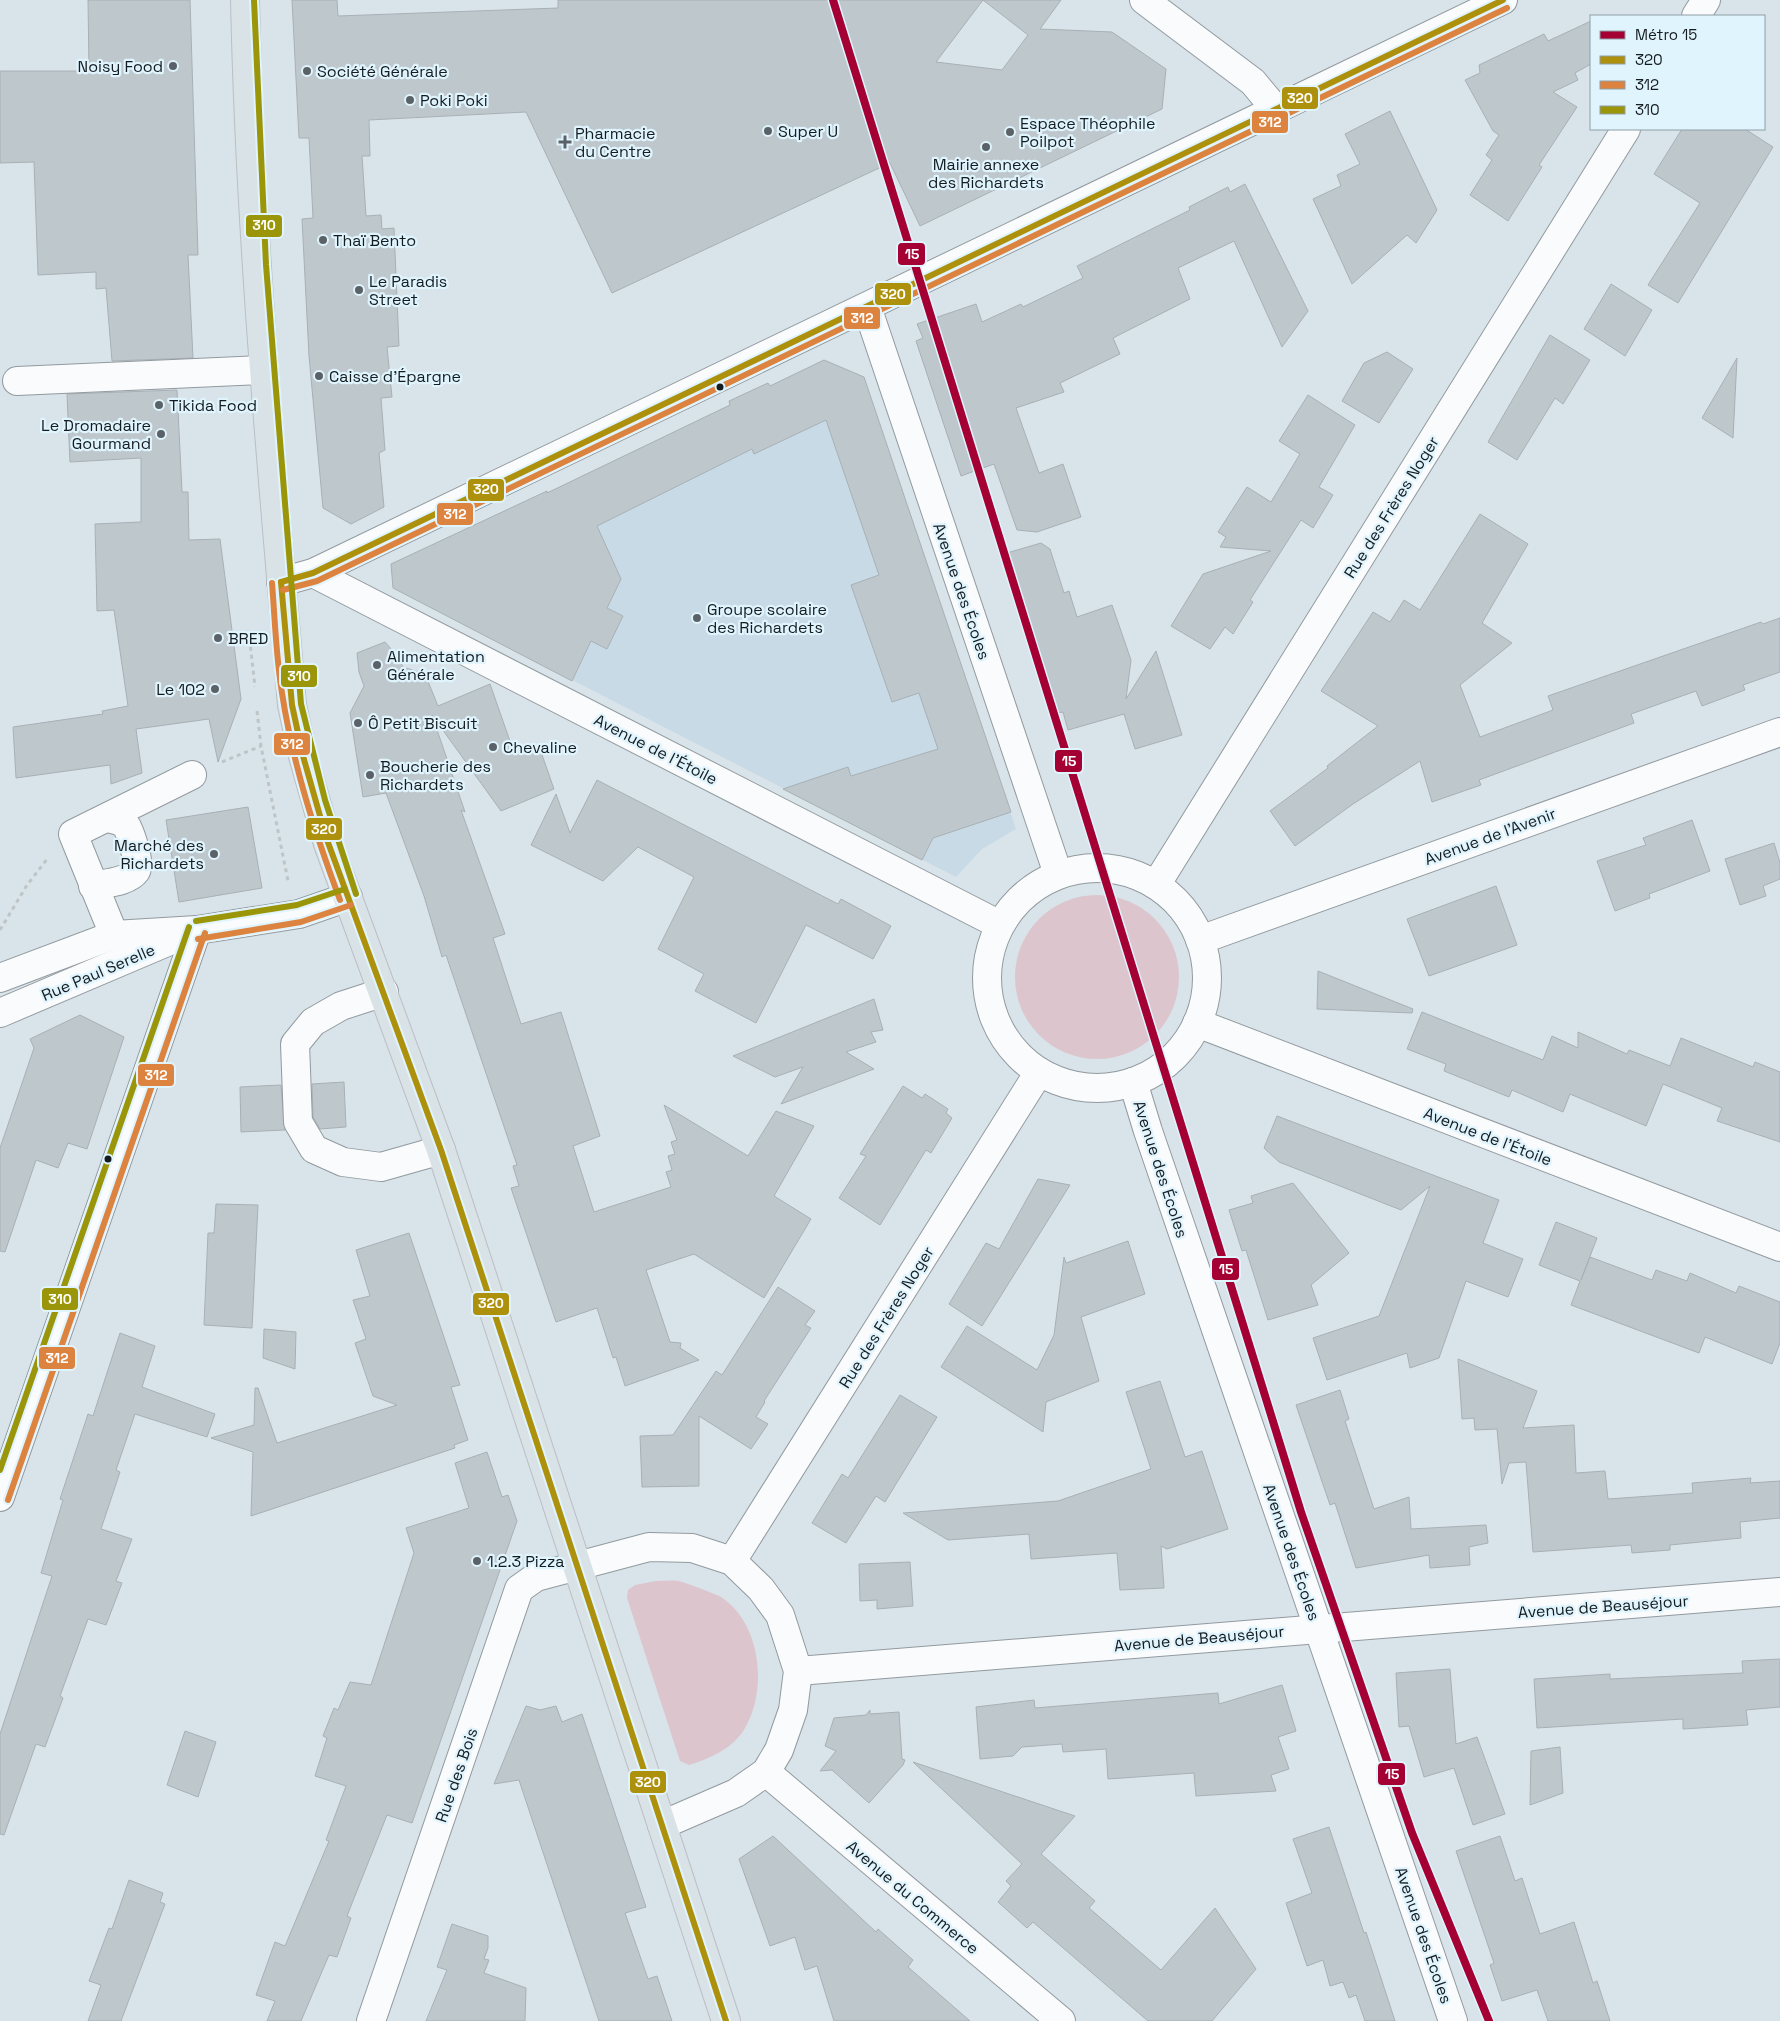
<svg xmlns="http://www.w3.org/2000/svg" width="1780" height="2021" viewBox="0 0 1780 2021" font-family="'Space Grotesk',sans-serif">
<rect width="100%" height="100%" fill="#d9e4ea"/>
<path fill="#c7dae5" d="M824,360L864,377L1016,829L982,849L956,877L393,588L391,564L547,491L548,493L730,405L729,401L768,383L771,386Z"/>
<g fill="#dcc5cd">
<circle cx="1097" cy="977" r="82"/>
<path d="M656,1581C663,1581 671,1580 678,1581C684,1582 716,1594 721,1597C761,1623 768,1689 745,1728C734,1748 709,1759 689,1765L680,1761L627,1598L628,1590L635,1585Z"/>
</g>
<g fill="#bec7cc" stroke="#a8b0b5">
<path d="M88,0H190L198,255H188L193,358L112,361L106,288L96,289V272L38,275L34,162L0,163V71H89Z"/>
<path d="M292,0H337L338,16L558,8V0H983L936,62L1002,70L1028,35L983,0H1061L1040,29L1112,32L1166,69L1162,109L920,226L890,163L612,293L526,112L369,120L370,156H362L366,216L381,215L382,229L394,228L399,346L387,347L392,397L381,398L385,450L379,453L384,507L351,524L323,508L309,356L302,219L313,218L309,138H299Z"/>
<path d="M1591,21V64L1575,73L1578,80L1553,92L1577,107L1539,165L1542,167L1508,221L1470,195L1492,160L1486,155L1499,135L1493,131L1465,80L1480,73L1479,65L1544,34L1548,41Z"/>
<path d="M1390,111L1437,210L1416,243L1407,235L1352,284L1313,199L1341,186L1337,175L1360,164L1345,134Z"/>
<path d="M1682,129H1745L1773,147L1678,303L1648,285L1700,203L1654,174Z"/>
<path d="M1245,184L1308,311L1282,347L1234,241L1178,268L1190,299L1113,338L1120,354L1060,383L1064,392L1016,408L1039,473L1063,464L1081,517L1037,532L1017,530L994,464L961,476L916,341L923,338L917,324L976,304L982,322L1021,304L1023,307L1083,278L1077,266L1190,210L1189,207L1228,187L1230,192Z"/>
<path d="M1611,284L1652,310L1625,356L1584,329Z"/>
<path d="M1550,335L1590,360L1563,404L1555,398L1517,460L1488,442Z"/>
<path d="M1387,352L1413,369L1379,423L1342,401L1364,363Z"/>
<path d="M1737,358L1733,438L1702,418Z"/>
<path d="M824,360L864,377L1011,812L933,838L922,860L783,789L848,767L851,776L938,749L919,693L892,702L851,585L879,575L826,420L754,454L752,449L597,526L621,579L607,608L623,616L607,649L591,641L572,681L393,588L391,564L547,491V493L730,405L729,401L768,383L770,386Z"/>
<path d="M177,390L182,492H188L189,540L220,539L241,699L218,762L209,719L136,729L142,773L111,784L110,765L16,778L13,727L103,714L102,711L128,706L114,610L97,611L95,524L141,522V458L70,462L67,394Z"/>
<path d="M1308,395L1355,425L1319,487L1333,495L1313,528L1301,520L1250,600L1253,602L1233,634L1225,627L1210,649L1171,626L1203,574L1271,551L1220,547L1226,537L1218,532L1247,487L1271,502L1300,454L1279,441Z"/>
<path d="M1480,514L1528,544L1482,623L1512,643L1460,685L1480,737L1553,710L1548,696L1761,622L1763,624L1780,618V672L1743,685L1745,690L1702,706L1696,691L1631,714L1634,723L1479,780L1481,785L1432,802L1420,761L1353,804L1295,846L1270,811L1328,768L1327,766L1378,726L1321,691L1373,612L1390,622L1404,600L1420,610Z"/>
<path d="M1041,543L1050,549L1064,593L1069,591L1077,617L1112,605L1131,660L1126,699L1156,651L1182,735L1135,749L1124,714L1068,730L1063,712L1053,714L1000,555Z"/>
<path d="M385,642L399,658L403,667L425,674L438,706L490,684L511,744L541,752L554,789L501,811L432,715L465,812L461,810L505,934L493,938L521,1024L561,1012L600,1136L573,1146L594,1212L671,1187L666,1172L672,1170L668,1156L675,1154L671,1142L677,1140L664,1105L748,1156L776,1111L814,1126L774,1196L811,1219L764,1298L694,1254L646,1270L670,1342L681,1343L680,1348L699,1360L625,1386L616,1357L613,1358L597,1308L556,1322L511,1188L519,1186L513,1166L517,1165L446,955L442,957L424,896L386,793L363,797L350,713L364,686L359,672L357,653Z"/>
<path d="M597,780L838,904L841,899L891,926L873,959L806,925L756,1023L695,991L704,974L658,949L694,877L638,847L603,881L531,845L556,794L570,833Z"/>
<path d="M248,807L262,888L179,902L166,820Z"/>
<path d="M1692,820L1710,871L1649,894L1650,898L1615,911L1597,861L1646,845L1643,838Z"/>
<path d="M1774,843L1780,863V879L1763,886L1766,896L1740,905L1725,859Z"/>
<path d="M1496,886L1517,945L1429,976L1407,919Z"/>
<path d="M1318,971L1413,1009L1412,1013L1317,1009Z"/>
<path d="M874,999L883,1030L871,1032L876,1042L846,1052L874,1069L781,1104L803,1067L775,1077L733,1056Z"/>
<path d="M1422,1012L1543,1060L1552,1036L1578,1048V1032L1627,1054L1629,1050L1670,1066L1681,1038L1753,1067L1755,1062L1780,1072V1142L1717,1121L1722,1108L1663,1084L1646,1126L1570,1094L1563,1112L1512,1090L1509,1097L1444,1071L1446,1064L1407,1049Z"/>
<path d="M80,1015L124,1037L87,1149L68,1143L58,1168L36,1160L5,1252L0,1251V1148L34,1048L30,1039Z"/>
<path d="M344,1082L346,1127L320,1129L313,1117L312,1084Z"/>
<path d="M281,1085L285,1130L241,1132L240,1087Z"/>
<path d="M903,1086L922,1098L925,1094L948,1109L946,1113L952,1118L931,1153L926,1150L880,1225L839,1198L866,1156L860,1154Z"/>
<path d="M1277,1116L1499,1200L1483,1243L1523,1259L1508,1297L1466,1281L1439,1358L1410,1368L1407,1353L1327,1380L1313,1338L1379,1316L1430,1186L1401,1210L1279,1162L1264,1148Z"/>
<path d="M1038,1179L1070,1185L982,1326L949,1304L986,1243L999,1249Z"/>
<path d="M1293,1183L1349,1253L1311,1285L1318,1305L1268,1320L1246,1250L1242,1251L1229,1210L1253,1203L1251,1196Z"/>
<path d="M216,1204L258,1205L252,1328L204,1325L208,1233H214Z"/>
<path d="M1556,1222L1597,1238L1581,1280L1590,1257L1652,1280L1656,1270L1687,1281L1690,1273L1736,1293L1739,1286L1780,1302V1343L1772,1364L1705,1337L1699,1353L1571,1305L1580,1281L1539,1265Z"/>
<path d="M409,1233L460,1385L451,1387L468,1440L454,1445L455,1448L251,1516L253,1452L211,1438L254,1425L255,1388H258L277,1443L397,1405L373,1396L355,1343L366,1339L353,1300L370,1296L356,1250Z"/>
<path d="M1128,1241L1145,1294L1081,1317L1099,1381L1046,1402L1043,1432L941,1367L967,1326L1037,1370L1054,1335L1064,1257L1066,1263Z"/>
<path d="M778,1287L815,1311L805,1325L811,1328L764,1401L765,1402L756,1417L768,1424L751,1449L699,1416V1486L642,1487L640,1436L673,1435L716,1371L722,1375Z"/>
<path d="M264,1329L296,1332L295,1369L263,1358Z"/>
<path d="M120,1333L155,1346L142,1387L215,1414L207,1437L135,1414L116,1470L120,1472L101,1529L132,1539L116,1581L122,1583L106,1625L88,1619L60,1696L63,1698L45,1747L36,1744L4,1835L0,1834V1734L52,1576L41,1573L63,1500L60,1499L88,1414L93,1416Z"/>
<path d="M1458,1359L1537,1391L1523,1428L1574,1425L1576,1473L1605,1471L1608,1499L1693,1493L1692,1483L1751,1478L1750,1483L1780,1481V1518L1740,1522L1741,1538L1670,1545V1550L1632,1553L1631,1545L1533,1552L1526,1462L1509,1463L1502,1484L1497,1429L1475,1430L1474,1418L1462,1419Z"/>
<path d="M1160,1381L1185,1457L1202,1451L1228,1529L1167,1549L1161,1546L1164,1588L1120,1590L1117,1553L1031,1559L1029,1534L948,1540L903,1513L1058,1501L1151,1469L1126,1392Z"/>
<path d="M1340,1390L1349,1419L1345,1421L1374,1509L1409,1497L1411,1529L1486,1525L1488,1543L1469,1547L1470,1565L1430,1568L1429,1555L1356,1568L1335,1503L1330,1505L1296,1405Z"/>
<path d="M900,1395L937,1417L885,1502L876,1496L846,1543L812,1523L842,1474L848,1478Z"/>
<path d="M487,1452L502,1497L508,1495L517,1521L412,1823L387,1815L347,1916L351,1918L337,1957L329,1955L301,2021H267L275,2001L256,1995L275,1942L285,1946L329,1841L326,1840L346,1786L315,1776L327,1738L323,1736L334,1708L338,1710L350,1682L371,1685L414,1553L406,1528L469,1508L455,1463Z"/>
<path d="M910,1562L913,1606L877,1609V1600L860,1601L859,1564Z"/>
<path d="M1780,1659V1707L1746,1710L1748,1725L1683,1729V1719L1537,1728L1534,1679L1610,1674V1679L1743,1673L1742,1661Z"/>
<path d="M1450,1669L1456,1744L1477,1737L1505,1814L1473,1825L1454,1768L1424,1777L1409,1726L1399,1727L1396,1673Z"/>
<path d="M1282,1685L1296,1731L1278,1737L1289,1769L1271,1775L1276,1791L1196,1796L1194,1773L1108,1779L1106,1749L1063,1752L1062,1744L1022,1747L1013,1756L980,1759L976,1707L1034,1700L1035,1708L1218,1693L1219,1704Z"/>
<path d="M526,1706L540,1710L556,1706L562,1722L582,1714L646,1907L625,1913L648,1979L657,1976L672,2021H599L519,1780L494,1784Z"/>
<path d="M870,1710V1714L899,1712L902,1759L905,1760L903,1765L869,1803L832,1770L820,1771L836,1751L825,1746L834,1718L866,1715Z"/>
<path d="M185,1731L216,1742L198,1797L167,1785Z"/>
<path d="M1560,1747L1563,1793L1530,1805L1531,1751Z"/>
<path d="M913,1762L1075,1816L1041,1854L1095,1901L1089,1908L1161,1970L1215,1908L1256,1969L1212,2021H1148L1033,1922L1027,1928L998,1902L1011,1886L1006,1881L1022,1864Z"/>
<path d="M1329,1827L1364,1933L1366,1932L1395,2021H1365L1356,1995L1349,1998L1343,1982L1330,1986L1323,1960L1307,1966L1286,1903L1312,1893L1293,1839Z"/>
<path d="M773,1836L876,1932L878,1929L913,1960L908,1967L970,2021H834L817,1966L805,1970L795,1937L770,1946L739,1859Z"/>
<path d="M1500,1836L1515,1881L1522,1878L1540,1934L1574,1922L1593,1983L1597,1981L1610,2021H1548L1537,1990L1502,2001L1490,1965L1494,1963L1456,1851Z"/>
<path d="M129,1880L163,1893L160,1902L165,1904L121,2021H88L101,1985L89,1981L109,1928L112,1929Z"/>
<path d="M452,1924L488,1936V1948L484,1959L489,1960L484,1973L526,1988L525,2021H426L447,1970L437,1967Z"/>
</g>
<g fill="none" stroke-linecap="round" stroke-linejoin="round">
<defs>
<g id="minor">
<path d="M1144,0L1253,82L1277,111"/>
<path d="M1696,16L1706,0"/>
<path d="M867,307L1058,874"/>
<path d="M17,381L264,370"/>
<path d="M313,573L1000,925"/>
<path d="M281,582L313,573L1503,0"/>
<circle cx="1097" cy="978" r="110"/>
<path d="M1156,885L1626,129"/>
<path d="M93,886C105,883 128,882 136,871C141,864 131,835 127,827C123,821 113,819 106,818"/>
<path d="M114,935L73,834L192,775"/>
<path d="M1200,940L1780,732"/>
<path d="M0,978L114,935L197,930L299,914L348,897"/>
<path d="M384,992L341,1006L313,1022L295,1044L298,1122L314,1149L343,1162L381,1167L441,1150"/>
<path d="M0,1013L174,939"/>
<path d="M1197,1023L1780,1247"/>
<path d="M1133,1082L1148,1131L1453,2021"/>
<path d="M0,1497L197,930"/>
<path d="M732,1561L1039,1072"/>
<path d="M798,1671L1780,1592"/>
<path d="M766,1772L1061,2021"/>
<path d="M371,2021L519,1589L536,1577L649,1547L692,1548L732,1561L761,1589L780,1615L798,1671L793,1710L779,1750L766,1772L736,1793L662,1825"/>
</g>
<path id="major" d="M245,0C250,236 272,471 292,705L303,756L328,844L441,1150L726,2021"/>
</defs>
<use href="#minor" stroke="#929a9f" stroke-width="30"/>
<use href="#major" stroke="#babfc3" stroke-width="30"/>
<g stroke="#bfc4c6" stroke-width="3" stroke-dasharray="4 4" stroke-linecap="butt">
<path d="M253,641L250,642L255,687"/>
<path d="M257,711L261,746L288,881"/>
<path d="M222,762L261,746"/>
<path d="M0,930L27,885L48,858"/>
</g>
<use href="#minor" stroke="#f9fbfc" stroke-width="28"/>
<use href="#major" stroke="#d8e2e7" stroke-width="28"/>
<defs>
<g id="bus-1">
<path d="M281,582L292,705L303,756L326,837L441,1150L726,2021"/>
<path d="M281,582L313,573L1503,0"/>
</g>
<g id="bus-2">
<path d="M272,583C275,620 276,657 282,693C293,765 315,833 340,900"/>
<path d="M283,590L317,581L1507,8"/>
<path d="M198,939L301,922L351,905"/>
<path d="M8,1500L205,933"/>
</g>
<g id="bus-3">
<path d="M254,0L266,265L301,704L325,800L356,894"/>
<path d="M196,921L297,905L345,889"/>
<path d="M0,1470L189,927"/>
</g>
</defs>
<use href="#bus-1" stroke="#e0f4fe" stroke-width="10"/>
<use href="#bus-2" stroke="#e0f4fe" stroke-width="10"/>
<use href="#bus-3" stroke="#e0f4fe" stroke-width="10"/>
<use href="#bus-1" stroke="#ad900b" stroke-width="6"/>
<use href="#bus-2" stroke="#dc833f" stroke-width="6"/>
<use href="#bus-3" stroke="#9b950a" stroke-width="6"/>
<defs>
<path id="metro-1" d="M833,0L1301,1512L1412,1833L1489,2021"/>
</defs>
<use href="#metro-1" stroke="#e0f4fe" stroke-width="11"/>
<use href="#metro-1" stroke="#a50034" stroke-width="8"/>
</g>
<g fill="#5a6267" stroke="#e0f4fe" stroke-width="2">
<circle cx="173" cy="66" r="5"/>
<circle cx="307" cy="71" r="5"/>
<circle cx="410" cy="100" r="5"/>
<circle cx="768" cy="131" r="5"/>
<circle cx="1010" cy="132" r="5"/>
<path d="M562.5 134.5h5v5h5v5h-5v5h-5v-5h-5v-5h5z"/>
<circle cx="986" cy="147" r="5"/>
<circle cx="323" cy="240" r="5"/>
<circle cx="359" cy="290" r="5"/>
<circle cx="319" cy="376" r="5"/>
<circle cx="159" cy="405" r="5"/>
<circle cx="161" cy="434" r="5"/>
<circle cx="697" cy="618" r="5"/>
<circle cx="218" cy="638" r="5"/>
<circle cx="377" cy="665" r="5"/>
<circle cx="215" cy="689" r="5"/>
<circle cx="358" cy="723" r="5"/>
<circle cx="493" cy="747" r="5"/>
<circle cx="370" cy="775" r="5"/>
<circle cx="214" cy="854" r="5"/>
<circle cx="477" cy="1561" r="5"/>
</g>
<g fill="#151c20" stroke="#e0f4fe" stroke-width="2">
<circle cx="720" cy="387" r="4.5"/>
<circle cx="108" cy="1159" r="4.5"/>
</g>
<g text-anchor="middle" stroke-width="4.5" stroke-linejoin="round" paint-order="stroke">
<g font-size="16" fill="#151c20" stroke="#e0f4fe" text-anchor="start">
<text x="163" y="72" text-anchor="end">Noisy Food</text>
<text x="317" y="77">Société Générale</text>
<text x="420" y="106">Poki Poki</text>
<text x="1020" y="129">Espace Théophile<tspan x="1020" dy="18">Poilpot</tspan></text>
<text x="778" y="137">Super U</text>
<text x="575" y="139">Pharmacie<tspan x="575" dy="18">du Centre</tspan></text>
<text x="986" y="170" text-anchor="middle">Mairie annexe<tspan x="986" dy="18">des Richardets</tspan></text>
<text x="333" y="246">Thaï Bento</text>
<text x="369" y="287">Le Paradis<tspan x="369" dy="18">Street</tspan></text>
<text x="329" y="382">Caisse d'Épargne</text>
<text x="169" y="411">Tikida Food</text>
<text x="151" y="431" text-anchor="end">Le Dromadaire<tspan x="151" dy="18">Gourmand</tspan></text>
<text x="707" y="615">Groupe scolaire<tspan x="707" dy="18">des Richardets</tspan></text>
<text x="228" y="644">BRED</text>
<text x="387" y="662">Alimentation<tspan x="387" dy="18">Générale</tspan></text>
<text x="205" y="695" text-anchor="end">Le 102</text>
<text x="368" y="729">Ô Petit Biscuit</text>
<text x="503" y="753">Chevaline</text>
<text x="380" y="772">Boucherie des<tspan x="380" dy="18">Richardets</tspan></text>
<text x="204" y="851" text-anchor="end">Marché des<tspan x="204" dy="18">Richardets</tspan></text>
<text x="487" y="1567">1.2.3 Pizza</text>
</g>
<g font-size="16" fill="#151c20" stroke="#e0f4fe">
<text transform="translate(1391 507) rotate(-58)" y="6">Rue des Frères Noger</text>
<text transform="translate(962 591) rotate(71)" y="6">Avenue des Écoles</text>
<text transform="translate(656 749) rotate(27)" y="6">Avenue de l’Étoile</text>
<text transform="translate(1490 836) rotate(-20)" y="6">Avenue de l’Avenir</text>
<text transform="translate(98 972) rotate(-23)" y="6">Rue Paul Serelle</text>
<text transform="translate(1488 1136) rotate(21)" y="6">Avenue de l’Étoile</text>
<text transform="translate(1161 1169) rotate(72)" y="6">Avenue des Écoles</text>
<text transform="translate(886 1317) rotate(-58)" y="6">Rue des Frères Noger</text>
<text transform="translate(1292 1552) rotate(71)" y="6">Avenue des Écoles</text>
<text transform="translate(1603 1606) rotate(-4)" y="6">Avenue de Beauséjour</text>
<text transform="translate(1199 1638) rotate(-5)" y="6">Avenue de Beauséjour</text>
<text transform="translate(456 1775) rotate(-71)" y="6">Rue des Bois</text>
<text transform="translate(913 1897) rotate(40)" y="6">Avenue du Commerce</text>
<text transform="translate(1424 1935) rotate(71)" y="6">Avenue des Écoles</text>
</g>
</g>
<g stroke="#e0f4fe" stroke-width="2">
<rect x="1281" y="86" width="38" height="24" rx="5" fill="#ad900b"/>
<rect x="1251" y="110" width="38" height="24" rx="5" fill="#dc833f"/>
<rect x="245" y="214" width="38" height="24" rx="5" fill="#9b950a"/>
<rect x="897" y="242" width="29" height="24" rx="5" fill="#a50034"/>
<rect x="874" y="282" width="38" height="24" rx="5" fill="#ad900b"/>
<rect x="843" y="306" width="38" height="24" rx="5" fill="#dc833f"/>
<rect x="467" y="478" width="38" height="24" rx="5" fill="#ad900b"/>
<rect x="436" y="502" width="38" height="24" rx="5" fill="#dc833f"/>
<rect x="280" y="664" width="38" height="24" rx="5" fill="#9b950a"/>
<rect x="273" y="732" width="38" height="24" rx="5" fill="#dc833f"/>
<rect x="1054" y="749" width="29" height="24" rx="5" fill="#a50034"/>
<rect x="305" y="817" width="38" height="24" rx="5" fill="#ad900b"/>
<rect x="137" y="1063" width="38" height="24" rx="5" fill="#dc833f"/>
<rect x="1211" y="1257" width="29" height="24" rx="5" fill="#a50034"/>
<rect x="41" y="1287" width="38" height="24" rx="5" fill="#9b950a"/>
<rect x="472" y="1292" width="38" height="24" rx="5" fill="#ad900b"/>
<rect x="38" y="1346" width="38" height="24" rx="5" fill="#dc833f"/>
<rect x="1377" y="1762" width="29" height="24" rx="5" fill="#a50034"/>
<rect x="629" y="1770" width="38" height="24" rx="5" fill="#ad900b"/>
</g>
<g font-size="14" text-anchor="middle" font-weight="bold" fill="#fff">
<text x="1300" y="103">320</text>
<text x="1270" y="127">312</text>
<text x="264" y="230">310</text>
<text x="912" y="259">15</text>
<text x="893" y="299">320</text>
<text x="862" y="323">312</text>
<text x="486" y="494">320</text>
<text x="455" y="519">312</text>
<text x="299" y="681">310</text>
<text x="292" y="749">312</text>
<text x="1069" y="766">15</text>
<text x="324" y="834">320</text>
<text x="156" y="1080">312</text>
<text x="1226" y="1274">15</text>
<text x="60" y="1304">310</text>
<text x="491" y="1308">320</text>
<text x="57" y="1363">312</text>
<text x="1392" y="1779">15</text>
<text x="648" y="1787">320</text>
</g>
<rect x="1590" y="15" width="175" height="115" fill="#e0f4fe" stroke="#8f9ea5"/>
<rect x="1600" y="31" width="25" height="8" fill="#a50034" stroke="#8f9ea5"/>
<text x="1635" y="40" font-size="15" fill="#151c20">Métro 15</text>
<rect x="1600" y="56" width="25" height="8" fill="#ad900b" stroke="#8f9ea5"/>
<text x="1635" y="65" font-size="15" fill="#151c20">320</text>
<rect x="1600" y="81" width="25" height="8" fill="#dc833f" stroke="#8f9ea5"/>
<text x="1635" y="90" font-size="15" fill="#151c20">312</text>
<rect x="1600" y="106" width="25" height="8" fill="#9b950a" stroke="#8f9ea5"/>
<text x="1635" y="115" font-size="15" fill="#151c20">310</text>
</svg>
